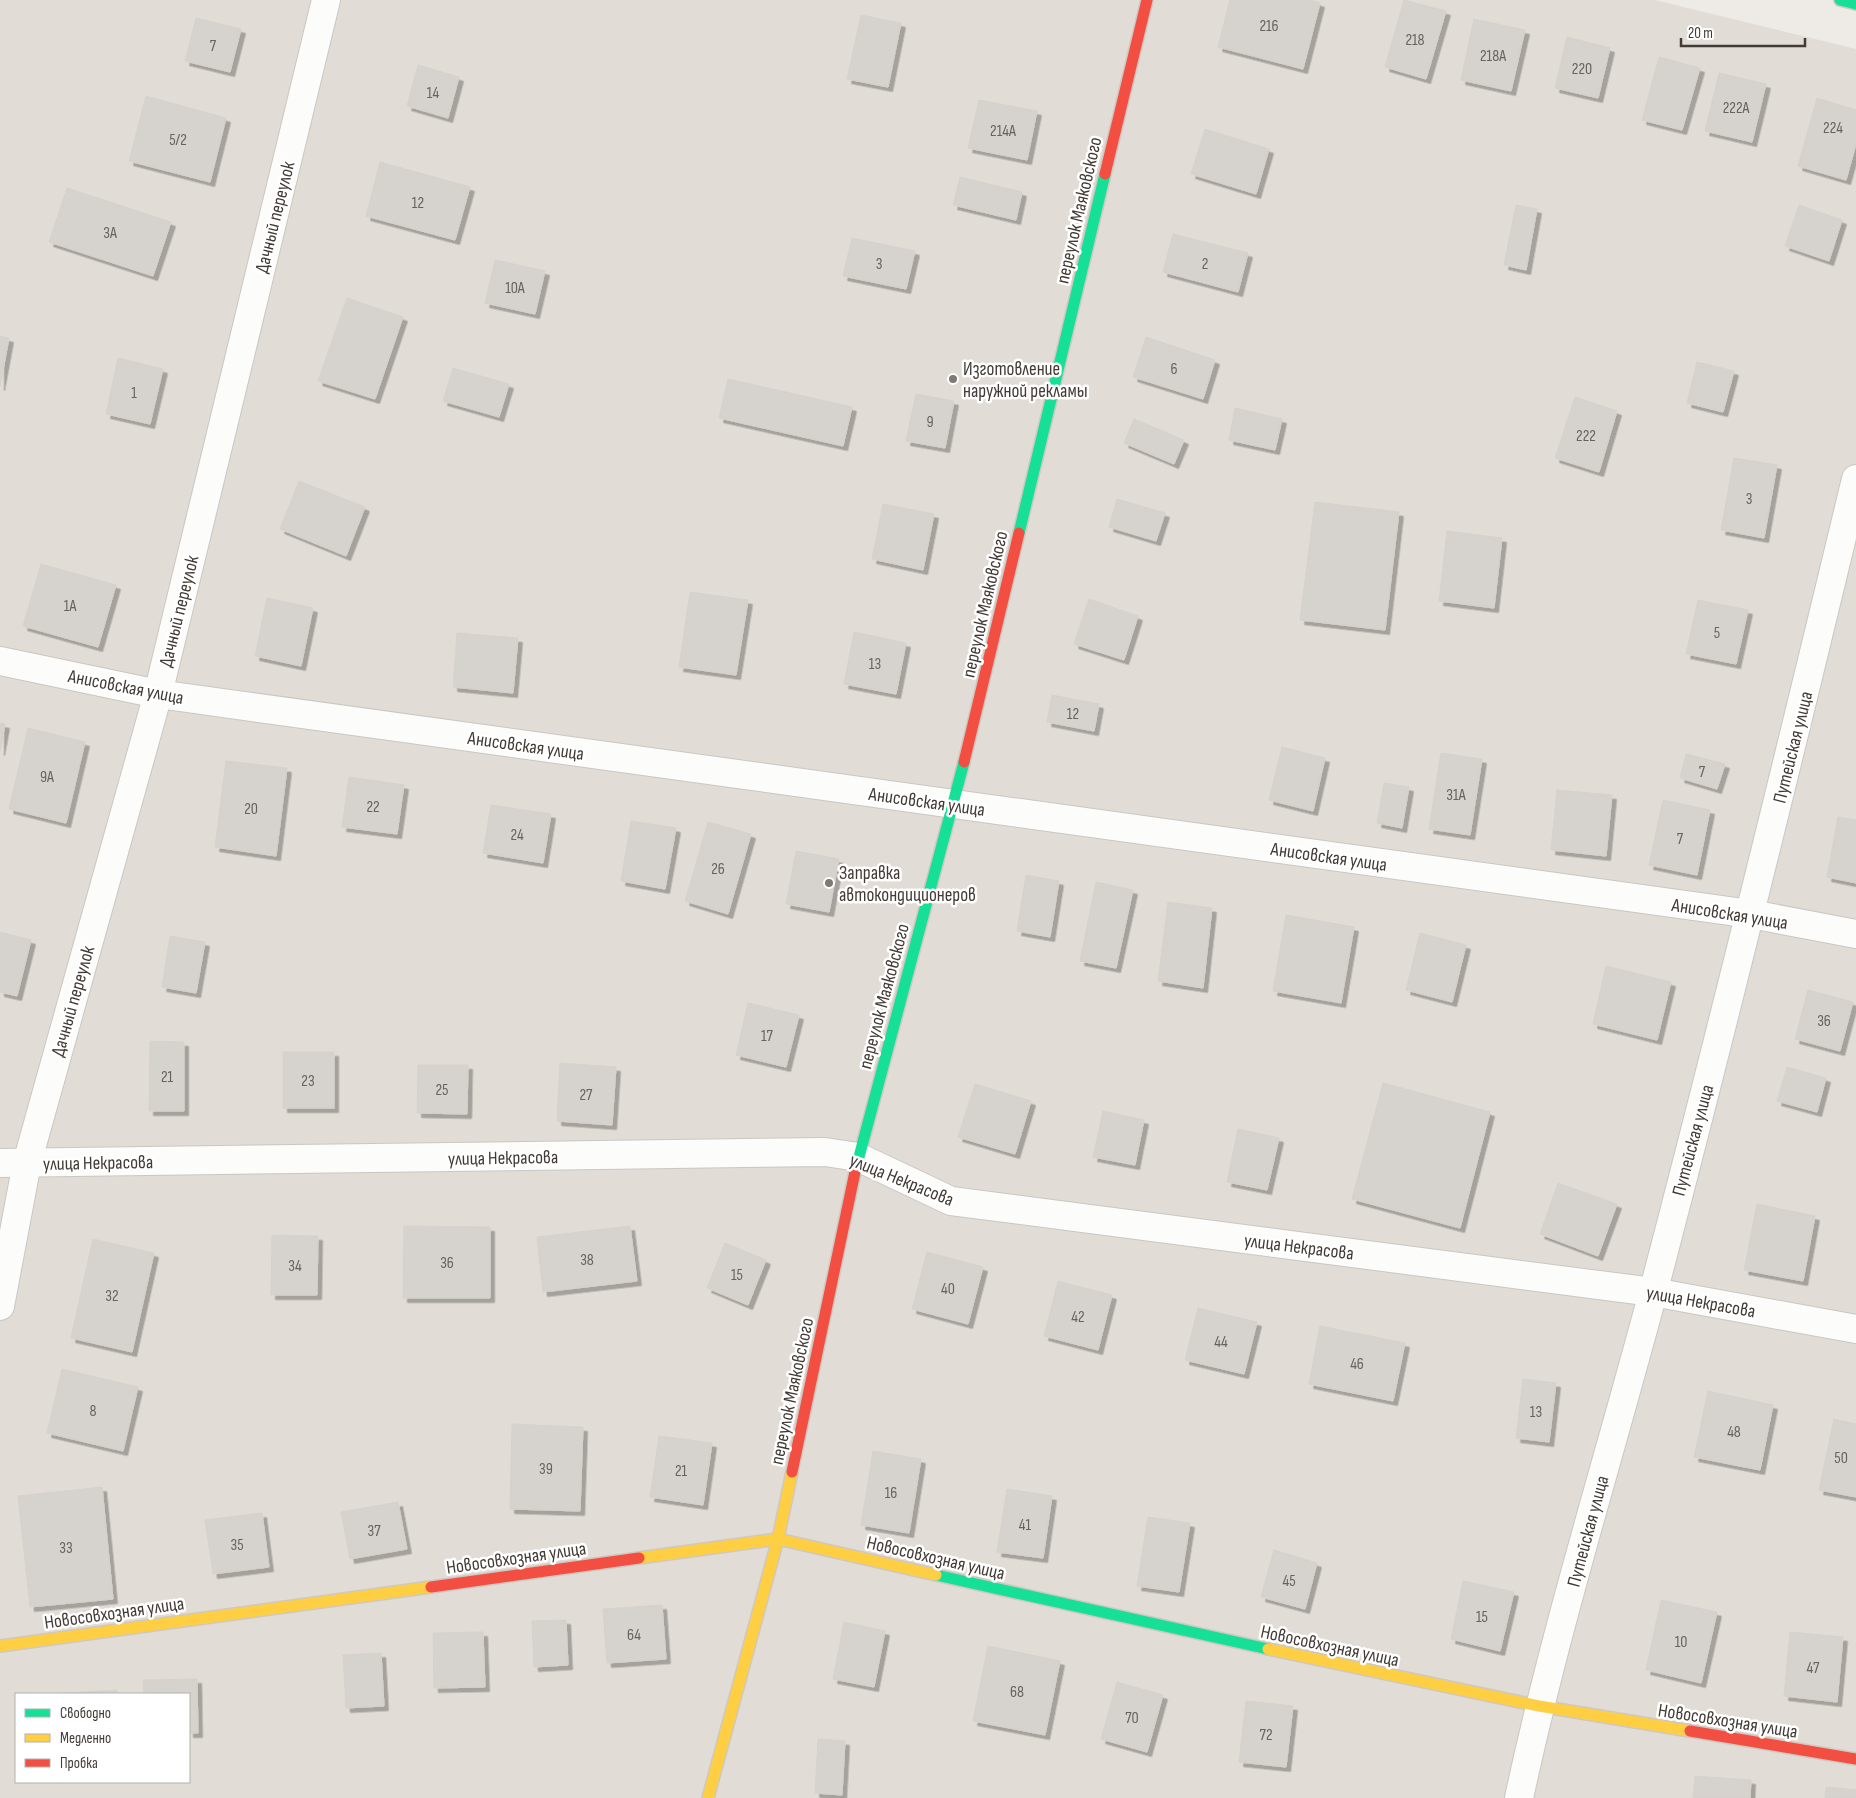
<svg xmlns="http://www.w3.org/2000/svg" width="1856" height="1798" viewBox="0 0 1856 1798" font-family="'Sofia Sans Condensed',sans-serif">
<defs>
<filter id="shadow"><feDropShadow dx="4.5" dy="4.5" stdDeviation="0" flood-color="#0004"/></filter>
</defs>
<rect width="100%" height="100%" fill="#eeebe7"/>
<path fill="#e1dcd5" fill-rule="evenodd" d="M0,0H1655L1856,49V1798H0ZM16,1694H189V1782H16Z"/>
<g fill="#d6d2ce" stroke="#d6d1cd" filter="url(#shadow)">
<path d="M1230,0H1310L1320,3L1303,69L1218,47Z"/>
<path d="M1404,0L1446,11L1426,79L1385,67Z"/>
<path d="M861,15L901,23L888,87L847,79Z"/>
<path d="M196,18L241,29L230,72L185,61Z"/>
<path d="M1474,19L1525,30L1511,91L1461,80Z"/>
<path d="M1567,37L1610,48L1598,98L1555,88Z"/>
<path d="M1659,57L1700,68L1682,130L1642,120Z"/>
<path d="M418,65L459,77L448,118L407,106Z"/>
<path d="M1719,73L1766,84L1752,142L1705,131Z"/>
<path d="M146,96L226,118L210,182L129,161Z"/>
<path d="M1817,98L1856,110V144L1846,180L1798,166Z"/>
<path d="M979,100L1037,111L1027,160L968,148Z"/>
<path d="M1205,129L1269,149L1256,194L1191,174Z"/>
<path d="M380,162L470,187L455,240L366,216Z"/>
<path d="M960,177L1022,192L1016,220L953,205Z"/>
<path d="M67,188L171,222L153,276L49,242Z"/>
<path d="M1516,205L1537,209L1526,270L1504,265Z"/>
<path d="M1799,205L1842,220L1829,261L1785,246Z"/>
<path d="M1173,234L1248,253L1238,292L1163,272Z"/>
<path d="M852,238L915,251L906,289L843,276Z"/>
<path d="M495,260L545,271L535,314L485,303Z"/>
<path d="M347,298L403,317L375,399L318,381Z"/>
<path d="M0,336L9,338L0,386Z"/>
<path d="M1146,337L1215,360L1203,399L1133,377Z"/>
<path d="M118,358L163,369L150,424L106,414Z"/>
<path d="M1697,362L1734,371L1723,412L1687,403Z"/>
<path d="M453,368L509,384L499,417L443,401Z"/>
<path d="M728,379L852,407L843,446L719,418Z"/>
<path d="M916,394L954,401L945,448L906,441Z"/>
<path d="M1575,397L1617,411L1599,472L1555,458Z"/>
<path d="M1235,408L1282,419L1275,450L1229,440Z"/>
<path d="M1134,419L1184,440L1174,464L1124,443Z"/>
<path d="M1734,458L1777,465L1764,538L1721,530Z"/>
<path d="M299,481L365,507L346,556L280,529Z"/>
<path d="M1117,499L1165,513L1156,541L1109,527Z"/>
<path d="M1315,502L1399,512L1385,630L1300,620Z"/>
<path d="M883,504L934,514L923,570L872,559Z"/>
<path d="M1447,531L1502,538L1494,608L1439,601Z"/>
<path d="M41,564L116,585L98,647L23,626Z"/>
<path d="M690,592L748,600L736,675L679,667Z"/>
<path d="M267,598L313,608L301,666L255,656Z"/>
<path d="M1089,599L1138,616L1124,660L1074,644Z"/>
<path d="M1698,600L1748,610L1736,664L1686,654Z"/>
<path d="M854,632L906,643L896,694L844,684Z"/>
<path d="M457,633L518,638L513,693L453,687Z"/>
<path d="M1052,695L1099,704L1094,731L1047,722Z"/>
<path d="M0,723L5,724L0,751Z"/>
<path d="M28,728L85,742L66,823L9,809Z"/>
<path d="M1282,747L1325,758L1313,811L1269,800Z"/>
<path d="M1441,753L1482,759L1470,835L1429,829Z"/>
<path d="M1686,754L1725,764L1717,789L1680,778Z"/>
<path d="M226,761L287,768L276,856L215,847Z"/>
<path d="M349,777L404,785L397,834L342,827Z"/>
<path d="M1384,783L1409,787L1402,828L1377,823Z"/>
<path d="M1557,790L1612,795L1606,856L1551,850Z"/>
<path d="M1663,800L1710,810L1697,875L1649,865Z"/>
<path d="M491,805L551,814L543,863L483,853Z"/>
<path d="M1838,817L1856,820V883L1827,877Z"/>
<path d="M631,821L676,828L665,889L621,881Z"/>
<path d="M708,822L751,834L728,914L685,901Z"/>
<path d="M796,851L839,859L829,912L786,904Z"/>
<path d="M1026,875L1059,881L1050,937L1017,931Z"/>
<path d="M1096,882L1133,890L1116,968L1080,961Z"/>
<path d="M1168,902L1212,908L1203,988L1158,981Z"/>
<path d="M1286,915L1354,927L1341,1003L1273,991Z"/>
<path d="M0,932L31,940L17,996L0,992Z"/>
<path d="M1420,933L1466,945L1452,1002L1406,990Z"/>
<path d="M170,936L205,942L196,993L162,987Z"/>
<path d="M1606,966L1671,982L1657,1040L1593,1024Z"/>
<path d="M1808,990L1853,1002L1840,1051L1795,1039Z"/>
<path d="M748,1003L799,1015L786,1067L736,1055Z"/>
<path d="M150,1041L184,1042V1111H149Z"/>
<rect x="283" y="1052" width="51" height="56"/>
<path d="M560,1063L616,1067L612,1125L557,1121Z"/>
<path d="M418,1065H468L467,1114L417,1113Z"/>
<path d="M1787,1067L1826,1078L1817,1112L1777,1101Z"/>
<path d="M1383,1083L1490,1112L1460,1228L1352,1199Z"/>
<path d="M975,1084L1031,1101L1015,1154L958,1137Z"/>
<path d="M1103,1111L1144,1120L1135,1165L1093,1157Z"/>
<path d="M1238,1129L1279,1138L1267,1190L1227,1182Z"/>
<path d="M1558,1183L1617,1204L1598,1256L1540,1234Z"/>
<path d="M1757,1204L1815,1216L1803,1281L1744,1270Z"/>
<path d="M404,1226L490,1227V1298H403Z"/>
<path d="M630,1226L637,1281L543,1292L537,1237Z"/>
<path d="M272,1235L318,1236L317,1295H271Z"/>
<path d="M93,1239L154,1253L132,1352L71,1338Z"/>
<path d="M725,1243L766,1260L748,1305L707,1288Z"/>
<path d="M927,1252L983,1267L968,1324L912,1309Z"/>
<path d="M1058,1281L1112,1295L1098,1350L1044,1336Z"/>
<path d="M1198,1308L1257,1322L1244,1374L1185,1360Z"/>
<path d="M1320,1326L1405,1343L1393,1401L1309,1384Z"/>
<path d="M62,1369L138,1387L123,1451L47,1433Z"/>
<path d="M1523,1379L1556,1383L1549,1442L1516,1438Z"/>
<path d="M1708,1391L1773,1405L1760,1470L1694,1457Z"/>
<path d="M1834,1419L1856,1424V1497L1819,1490Z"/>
<path d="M512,1424L583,1427L580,1511L510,1509Z"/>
<path d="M659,1436L712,1443L703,1505L650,1497Z"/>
<path d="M873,1451L921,1459L909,1533L861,1525Z"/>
<path d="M102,1487L113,1599L30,1607L18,1496Z"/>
<path d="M1007,1489L1052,1496L1043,1558L997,1552Z"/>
<path d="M398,1502L407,1549L350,1559L341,1512Z"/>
<path d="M262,1513L269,1567L213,1574L205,1520Z"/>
<path d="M1148,1517L1190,1523L1179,1592L1137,1586Z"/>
<path d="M1274,1550L1317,1563L1305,1609L1261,1597Z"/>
<path d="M1463,1581L1514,1592L1500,1651L1451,1639Z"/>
<path d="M1661,1600L1717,1612L1701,1683L1646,1670Z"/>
<path d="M662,1605L666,1659L607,1663L603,1609Z"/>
<path d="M566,1620L568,1665L534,1667L532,1621Z"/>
<path d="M844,1622L885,1631L874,1687L833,1679Z"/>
<path d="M483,1632L485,1687L434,1688L433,1633Z"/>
<path d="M1790,1632L1843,1637L1837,1702L1784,1696Z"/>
<path d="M988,1646L1060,1661L1045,1735L973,1721Z"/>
<path d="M381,1653L384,1706L346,1708L343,1655Z"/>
<path d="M197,1679L198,1733H189V1694H144L143,1680Z"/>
<path d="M1117,1682L1163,1695L1147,1752L1101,1739Z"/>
<path d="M117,1690V1694H50Z"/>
<path d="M1246,1701L1293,1706L1286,1767L1239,1762Z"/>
<path d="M818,1739L845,1741L842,1795L815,1793Z"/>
<path d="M1695,1776L1751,1780L1750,1798H1693Z"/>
<path d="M1826,1787L1856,1790V1798H1825Z"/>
</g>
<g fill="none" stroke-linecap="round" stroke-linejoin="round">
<defs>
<g id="street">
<path d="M0,661L158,694L1751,914L1856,934"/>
<path d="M0,1163L825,1152L858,1157L951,1201L1653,1292L1856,1329"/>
<path d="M0,1306L27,1163L158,694L326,0"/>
<path d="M1519,1798C1556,1626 1609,1458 1654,1289C1725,1019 1791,749 1856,479"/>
</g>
<g id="fast">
<path d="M1840,0L1856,4"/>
<path d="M1019,533L1105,174"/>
<path d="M855,1172L964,762"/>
<path d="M936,1575L1268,1649"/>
</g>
<g id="slow">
<path d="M639,1558L778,1539L936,1575"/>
<path d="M0,1646L431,1587"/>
<path d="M1268,1649L1539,1706L1690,1731"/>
<path d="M708,1798L778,1539L792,1472"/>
</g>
<g id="jam">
<path d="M1105,174L1147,0"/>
<path d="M964,762L1019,533"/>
<path d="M792,1472L855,1172"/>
<path d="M431,1587L639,1558"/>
<path d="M1690,1731L1856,1759"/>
</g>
</defs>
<use href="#street" stroke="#cac7c3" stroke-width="30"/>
<use href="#fast" stroke="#cec8c1" stroke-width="14"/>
<use href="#slow" stroke="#cec8c1" stroke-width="14"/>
<use href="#jam" stroke="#cec8c1" stroke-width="14"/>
<use href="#street" stroke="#fcfcfb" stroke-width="28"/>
<use href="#fast" stroke="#16e098" stroke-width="11"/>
<use href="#slow" stroke="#ffcf43" stroke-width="11"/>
<use href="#jam" stroke="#f24e42" stroke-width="11"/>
</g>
<g fill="#7e7973" stroke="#fff" stroke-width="2">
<circle cx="953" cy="379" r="5"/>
<circle cx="829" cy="883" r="5"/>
</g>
<g text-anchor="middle" stroke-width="5" stroke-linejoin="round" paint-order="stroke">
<g font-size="16" fill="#68625d">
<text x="1269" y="31">216</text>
<text x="1415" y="45">218</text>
<text x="213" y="51">7</text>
<text x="1493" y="61">218А</text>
<text x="1582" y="74">220</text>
<text x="433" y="98">14</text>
<text x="1736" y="113">222А</text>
<text x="1833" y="133">224</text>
<text x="1003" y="136">214А</text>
<text x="178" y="145">5/2</text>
<text x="418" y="208">12</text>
<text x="110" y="238">3А</text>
<text x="879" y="269">3</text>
<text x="1205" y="269">2</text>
<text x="515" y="293">10А</text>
<text x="1174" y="374">6</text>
<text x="134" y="398">1</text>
<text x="930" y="427">9</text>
<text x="1586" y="441">222</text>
<text x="1749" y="504">3</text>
<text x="70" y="611">1А</text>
<text x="1717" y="638">5</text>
<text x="875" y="669">13</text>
<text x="1073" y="719">12</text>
<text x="1702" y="777">7</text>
<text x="47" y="782">9А</text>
<text x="1456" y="800">31А</text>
<text x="373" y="812">22</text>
<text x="251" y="814">20</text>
<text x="517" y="840">24</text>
<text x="1680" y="844">7</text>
<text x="718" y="874">26</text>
<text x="1824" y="1026">36</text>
<text x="767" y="1041">17</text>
<text x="167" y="1082">21</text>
<text x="308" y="1086">23</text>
<text x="442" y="1095">25</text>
<text x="586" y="1100">27</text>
<text x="587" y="1265">38</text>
<text x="447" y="1268">36</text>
<text x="295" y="1271">34</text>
<text x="737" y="1280">15</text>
<text x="948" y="1294">40</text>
<text x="112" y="1301">32</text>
<text x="1078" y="1322">42</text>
<text x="1221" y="1347">44</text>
<text x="1357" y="1369">46</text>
<text x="93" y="1416">8</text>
<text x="1536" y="1417">13</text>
<text x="1734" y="1437">48</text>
<text x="1841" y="1463">50</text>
<text x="546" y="1474">39</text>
<text x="681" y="1476">21</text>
<text x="891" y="1498">16</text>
<text x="1025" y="1530">41</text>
<text x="374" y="1536">37</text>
<text x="237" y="1550">35</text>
<text x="66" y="1553">33</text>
<text x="1289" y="1586">45</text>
<text x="1482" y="1622">15</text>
<text x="634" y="1640">64</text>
<text x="1681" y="1647">10</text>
<text x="1813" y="1673">47</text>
<text x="1017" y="1697">68</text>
<text x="1132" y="1723">70</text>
<text x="1266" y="1740">72</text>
</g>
<g font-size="19" fill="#423b35" stroke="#fff">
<text transform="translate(1078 210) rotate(-77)" y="7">переулок Маяковского</text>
<text transform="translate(274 217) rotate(-76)" y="7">Дачный переулок</text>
<text transform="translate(984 604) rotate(-77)" y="7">переулок Маяковского</text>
<text transform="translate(178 611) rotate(-76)" y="7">Дачный переулок</text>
<text transform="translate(126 686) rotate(11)" y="7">Анисовская улица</text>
<text transform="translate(526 745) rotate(8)" y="7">Анисовская улица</text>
<text transform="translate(1792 747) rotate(-76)" y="7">Путейская улица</text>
<text transform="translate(927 801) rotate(8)" y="7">Анисовская улица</text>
<text transform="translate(1329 856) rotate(8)" y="7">Анисовская улица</text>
<text transform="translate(1730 913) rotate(9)" y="7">Анисовская улица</text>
<text transform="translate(883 996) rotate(-75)" y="7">переулок Маяковского</text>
<text transform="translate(72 1001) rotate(-74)" y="7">Дачный переулок</text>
<text transform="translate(1692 1140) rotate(-75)" y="7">Путейская улица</text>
<text transform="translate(503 1157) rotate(-1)" y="7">улица Некрасова</text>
<text transform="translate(98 1162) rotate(-1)" y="7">улица Некрасова</text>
<text transform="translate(902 1179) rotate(22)" y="7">улица Некрасова</text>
<text transform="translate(1299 1246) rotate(7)" y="7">улица Некрасова</text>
<text transform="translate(1701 1301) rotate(10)" y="7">улица Некрасова</text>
<text transform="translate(791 1391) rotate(-78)" y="7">переулок Маяковского</text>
<text transform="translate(1587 1531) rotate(-75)" y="7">Путейская улица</text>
<text transform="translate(516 1557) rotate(-8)" y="7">Новосовхозная улица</text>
<text transform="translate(936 1557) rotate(13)" y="7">Новосовхозная улица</text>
<text transform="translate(114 1612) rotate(-8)" y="7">Новосовхозная улица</text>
<text transform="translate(1330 1645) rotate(12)" y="7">Новосовхозная улица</text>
<text transform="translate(1728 1720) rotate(9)" y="7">Новосовхозная улица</text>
</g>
<g font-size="19" fill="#423b35" stroke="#fff" text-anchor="start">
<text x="963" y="375">Изготовление<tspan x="963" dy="22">наружной рекламы</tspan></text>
<text x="839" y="879">Заправка<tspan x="839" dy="22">автокондиционеров</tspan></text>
</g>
</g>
<rect x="15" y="1693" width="175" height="90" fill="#ffffff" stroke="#b3b1ae"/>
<rect x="25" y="1709" width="25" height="8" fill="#16e098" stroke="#b3b1ae"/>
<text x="60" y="1718" font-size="15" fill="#423b35">Свободно</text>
<rect x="25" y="1734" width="25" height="8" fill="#ffcf43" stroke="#b3b1ae"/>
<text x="60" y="1743" font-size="15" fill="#423b35">Медленно</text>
<rect x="25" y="1759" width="25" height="8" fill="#f24e42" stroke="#b3b1ae"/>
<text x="60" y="1768" font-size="15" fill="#423b35">Пробка</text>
<path d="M1681 38v8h124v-8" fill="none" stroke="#423b35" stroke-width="2.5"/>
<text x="1688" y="38" font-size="15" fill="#423b35" stroke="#ffffff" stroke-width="4" paint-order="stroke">20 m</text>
</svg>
